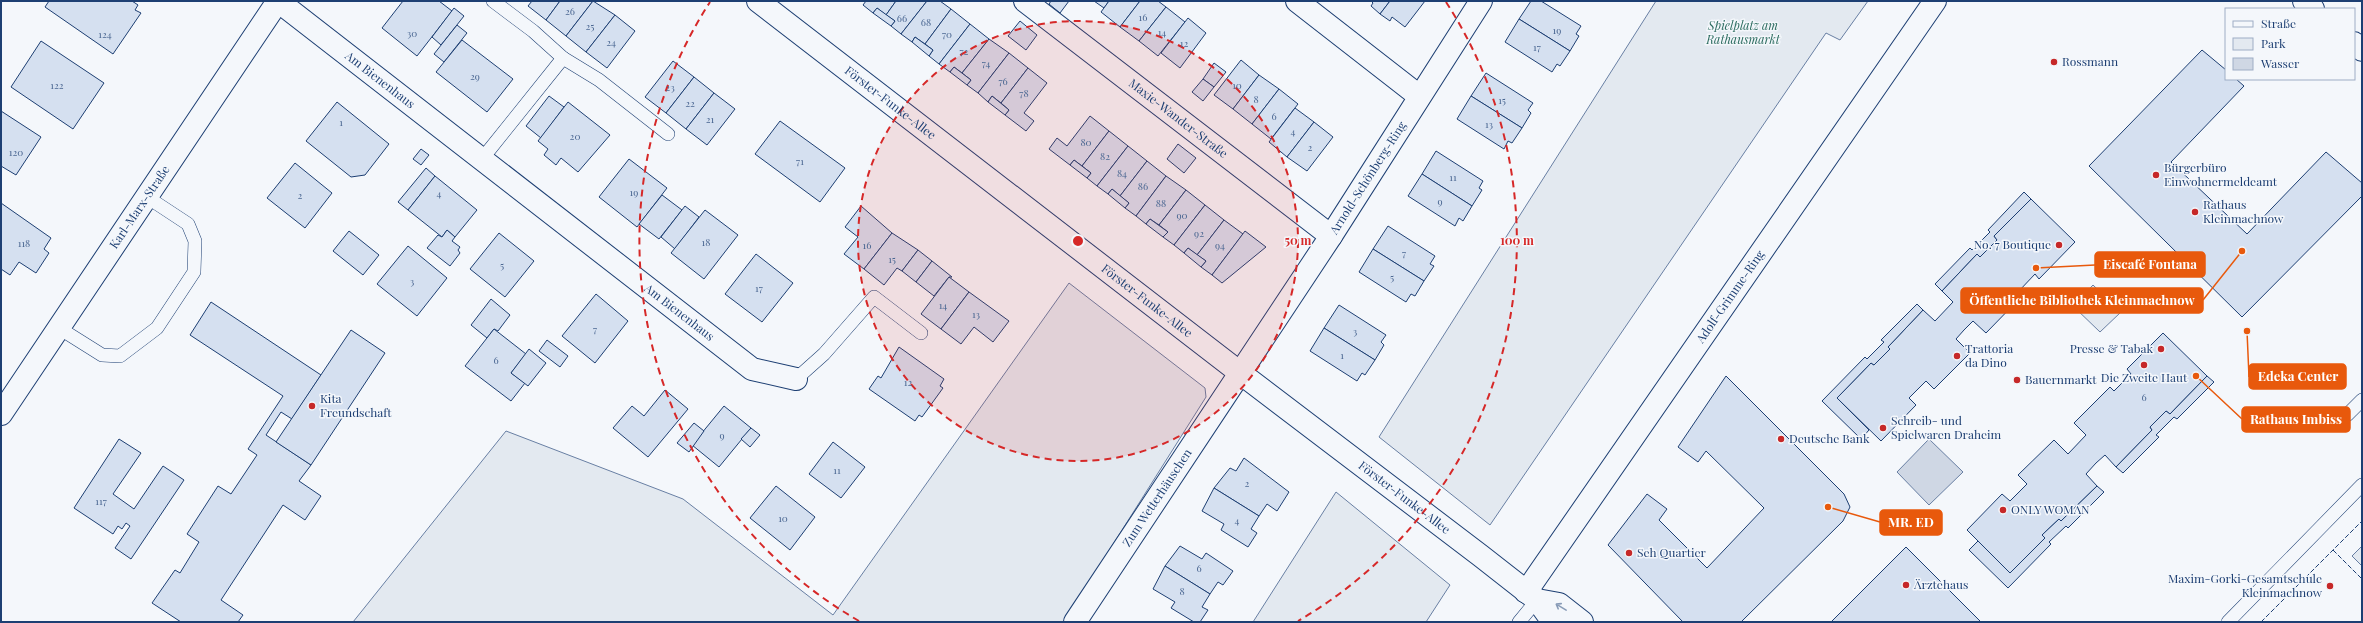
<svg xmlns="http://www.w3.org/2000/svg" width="2363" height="623" viewBox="0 0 2363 623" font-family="'Playfair Display',serif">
<rect width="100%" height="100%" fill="#f4f7fb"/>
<g fill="#e3e9f0" stroke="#687fa3">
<path d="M1656,1H1868L1840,40L1826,33L1490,525L1379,437Z"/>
<path d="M1069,283L1205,388L1206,397L1064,622H353L506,431L683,499L833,615Z"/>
<path d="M2093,285L2121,312L2100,332L2073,306Z"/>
<path d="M1336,492L1450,585L1426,622H1253Z"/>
<path d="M2362,546V566L2352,556Z"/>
</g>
<path fill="#cfd7e4" stroke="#687fa3" d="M1929,439L1963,472L1929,505L1897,472Z"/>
<g fill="#d5e0f0" stroke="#1d3f73">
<path d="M49,1H132L138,5L135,10L141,13L113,54L45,7Z"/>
<path d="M403,1H439L452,11L417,56L382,28Z"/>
<path d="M532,1H560L546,20L528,6Z"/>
<path d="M560,1H593L566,36L546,20Z"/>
<path d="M593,1L615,15L586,52L566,36Z"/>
<path d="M866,1H896L886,15L877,8L873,13L863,5Z"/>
<path d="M896,1H927L901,34L891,26L895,21L886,15Z"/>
<path d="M927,1H940L951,9L925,44L915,37L912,42L901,34Z"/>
<path d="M1051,1H1069L1060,13L1049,4Z"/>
<path d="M1094,1H1109L1104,8Z"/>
<path d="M1109,1H1140L1120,27L1101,12Z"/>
<path d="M1140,1H1158L1166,7L1139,41L1120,27Z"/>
<path d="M1371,1H1390L1380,14L1371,6L1373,3Z"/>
<path d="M1390,1H1425L1405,27L1392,17L1390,21L1380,14Z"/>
<path d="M1531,1H1541L1581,26L1576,34L1579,36L1570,51L1519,19Z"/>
<path d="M1166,7L1185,22L1158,56L1139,41Z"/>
<path d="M454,8L464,16L441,45L432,37Z"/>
<path d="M877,8L895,21L891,26L873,13Z"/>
<path d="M951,9L970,24L939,64L929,56L933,50L925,44Z"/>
<path d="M615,15L635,31L607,68L586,52Z"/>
<path d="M1188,18L1206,33L1180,68L1161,53Z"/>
<path d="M1519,19L1570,51L1560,66L1557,64L1552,72L1505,42Z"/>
<path d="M1020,21L1037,35L1026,50L1008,36Z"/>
<path d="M970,24L989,39L962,73L954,67L950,72L939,64Z"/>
<path d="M457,25L467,33L444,62L434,54Z"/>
<path d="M915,37L933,50L929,56L912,42Z"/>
<path d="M989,39L1009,53L978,93L967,85L971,80L962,73Z"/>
<path d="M462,40L513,79L487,112L436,72Z"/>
<path d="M41,41L104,83L73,129L11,87Z"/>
<path d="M2202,50L2226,70V79H2236L2244,86L2171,162L2247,234L2326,152L2362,183V196L2242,317L2089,166Z"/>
<path d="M1009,53L1028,68L1001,103L992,96L988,102L978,93Z"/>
<path d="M1241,60L1259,75L1233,109L1214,95Z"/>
<path d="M673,61L694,77L666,113L645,97Z"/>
<path d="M1214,63L1226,72L1214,87L1203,79Z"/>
<path d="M954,67L971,80L967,85L950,72Z"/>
<path d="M1028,68L1047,83L1024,113L1034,121L1026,131L1005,115L1009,110L1001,103Z"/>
<path d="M1486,73L1533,103L1528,110L1531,113L1522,128L1471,96Z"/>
<path d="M1259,75L1279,89L1252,124L1233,109Z"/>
<path d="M694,77L714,93L686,129L666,113Z"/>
<path d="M1203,79L1214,87L1203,101L1192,92Z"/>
<path d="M1279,89L1298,104L1271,139L1252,124Z"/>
<path d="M714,93L735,109L707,145L686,129Z"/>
<path d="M549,96L564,107L541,138L526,126Z"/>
<path d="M992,96L1009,110L1005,115L988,102Z"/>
<path d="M1471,96L1522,128L1512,143L1508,141L1504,149L1457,119Z"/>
<path d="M337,102L389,144L365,175L351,177L306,141Z"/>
<path d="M568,102L610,135L578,172L561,158L556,165L544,155L548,149L538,141Z"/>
<path d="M1295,108L1314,122L1287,157L1269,142Z"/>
<path d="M1,111L41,137L16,175L1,166Z"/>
<path d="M1090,116L1109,131L1082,166L1074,160L1070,165L1049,149L1057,138L1067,146Z"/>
<path d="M780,121L845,168L820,202L755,154Z"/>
<path d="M1314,122L1333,137L1307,171L1287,157Z"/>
<path d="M1109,131L1128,146L1097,186L1087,178L1091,173L1082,166Z"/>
<path d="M1178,144L1196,158L1184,173L1167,159Z"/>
<path d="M1128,146L1147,161L1120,196L1112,189L1108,194L1097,186Z"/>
<path d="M421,149L429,155L421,165L413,159Z"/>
<path d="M1436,151L1483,181L1479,188L1482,190L1472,206L1422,174Z"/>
<path d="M629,159L667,188L637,227L599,197Z"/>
<path d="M1074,160L1091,173L1087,178L1070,165Z"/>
<path d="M1147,161L1166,176L1136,216L1125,208L1129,203L1120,196Z"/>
<path d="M295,163L332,193L305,228L267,198Z"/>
<path d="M426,168L435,176L408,210L398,202Z"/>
<path d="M1422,174L1472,206L1463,221L1459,218L1455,226L1408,196Z"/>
<path d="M435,176L477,210L455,237L447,230L442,237L408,210Z"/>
<path d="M1166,176L1186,190L1159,225L1150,219L1146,224L1136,216Z"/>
<path d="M1112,189L1129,203L1125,208L1108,194Z"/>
<path d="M1186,190L1205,205L1174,245L1163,237L1168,232L1159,225Z"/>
<path d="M2024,192L2031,199L1994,236L1997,240L1980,257L1977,254L1942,291L1935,284L1970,248L1972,250L1990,232L1988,230Z"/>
<path d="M662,195L682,210L659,239L639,224Z"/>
<path d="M2031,199L2075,242L2039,279L2035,274L2018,292L2022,296L1986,333L1973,321L1964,330L1956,339L1970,353L1934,389L1926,381L1909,398L1916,405L1881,441L1837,398L1871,363L1874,365L1890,349L1888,347L1923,310L1935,321L1953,302L1942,291L1977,254L1980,257L1997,240L1994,236Z"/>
<path d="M1,203L51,238L44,249L49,253L36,273L19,262L10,275L1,269Z"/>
<path d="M1205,205L1224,220L1197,255L1188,248L1184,253L1174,245Z"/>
<path d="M685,206L699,217L675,249L661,237Z"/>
<path d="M861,206L892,233L864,269L844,254L858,237L845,227Z"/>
<path d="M705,210L738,235L704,279L671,253Z"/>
<path d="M1150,219L1168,232L1163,237L1146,224Z"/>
<path d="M1224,220L1243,234L1212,275L1201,267L1206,261L1197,255Z"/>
<path d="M1388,226L1435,256L1430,264L1434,266L1424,281L1373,249Z"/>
<path d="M447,230L455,237L452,241L460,247L458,250L460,253L450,266L427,248L438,235L442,237Z"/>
<path d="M349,231L379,255L363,275L333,251Z"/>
<path d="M1245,231L1266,247L1222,283L1212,275Z"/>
<path d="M499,233L534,261L505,297L470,269Z"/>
<path d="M892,233L918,250L902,271L897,268L884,285L864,269Z"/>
<path d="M408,246L447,278L417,316L377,284Z"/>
<path d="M1188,248L1206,261L1201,267L1184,253Z"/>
<path d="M1373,249L1424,281L1415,296L1411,294L1406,302L1359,272Z"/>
<path d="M918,250L932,261L916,282L902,271Z"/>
<path d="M756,254L793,283L762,322L725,294Z"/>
<path d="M932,261L952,277H949L934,296L916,282Z"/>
<path d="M949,277L969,292L941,329L921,314Z"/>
<path d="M969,292L1009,321L993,342L974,327L961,344L941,329Z"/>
<path d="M596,294L628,321L595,363L562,336Z"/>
<path d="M491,299L510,315L498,331L494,329L487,338L471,325Z"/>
<path d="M211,302L321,375L292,419L281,412L266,435L311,465L299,481L321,496L305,520L283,505L221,600L243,615L238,622H181L152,603L175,570L180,573L199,542L187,534L218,486L231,494L257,455L248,449L283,396L190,335Z"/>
<path d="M1917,304L1923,310L1888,347L1890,349L1874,365L1871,363L1837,398L1869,430L1861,439L1822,401L1865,357L1867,359L1884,342L1881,340Z"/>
<path d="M1339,305L1386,335L1381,342L1384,345L1375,360L1324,328Z"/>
<path d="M1324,328L1375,360L1365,375L1362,373L1357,381L1310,351Z"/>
<path d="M494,329L526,354L511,373L525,383L511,401L465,366Z"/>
<path d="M351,330L385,353L311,465L276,442Z"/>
<path d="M2163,333L2207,376L2170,414L2166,411L2150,427L2152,430L2116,467L2105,455L2096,463L2086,474L2097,486L2061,521L2059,519L2042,535L2045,538L2010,573L1967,530L2002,494L2010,501L2027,484L2018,475L2054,440L2068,454L2086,435L2074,423L2110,387L2114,391L2131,374L2127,369Z"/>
<path d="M547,340L568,356L560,367L539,351Z"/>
<path d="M899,347L944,379L940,386L943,388L922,417L919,415L915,421L869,389L878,376L881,378Z"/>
<path d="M529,349L546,363L528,386L511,373Z"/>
<path d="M1726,376L1844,494L1850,507L1843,521L1741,622H1683L1608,545L1647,494L1667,509L1659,520L1707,568L1764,508L1706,451L1698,462L1678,447Z"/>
<path d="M2207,376L2214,382L2177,419L2174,417L2156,435L2159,437L2123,473L2116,467L2152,430L2150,427L2166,411L2170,414Z"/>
<path d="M665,390L688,409L648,457L613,428L632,406L644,416Z"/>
<path d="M724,406L751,428L719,467L692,445Z"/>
<path d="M694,423L704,431L689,452L677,443Z"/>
<path d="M751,428L760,435L750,447L741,439Z"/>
<path d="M119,439L141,453L113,494L134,509L163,466L184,480L131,559L115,548L130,526L126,523L122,529L118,526L113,534L74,508Z"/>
<path d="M833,442L865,467L841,498L809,474Z"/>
<path d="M1244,458L1289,492L1277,511L1267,504L1259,516L1214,488L1230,468L1236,471Z"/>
<path d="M776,486L815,517L790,550L750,518Z"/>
<path d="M2097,486L2104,492L2068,528L2066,526L2049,542L2051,544L2008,588L1969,550L1978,541L2010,573L2045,538L2042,535L2059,519L2061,521Z"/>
<path d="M1214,488L1259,516L1251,529L1257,533L1248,547L1221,530L1224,524L1202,511Z"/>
<path d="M1180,546L1202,559L1206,553L1233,571L1223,585L1218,582L1210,594L1165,566Z"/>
<path d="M1906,547L1981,622H1831Z"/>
<path d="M1165,566L1210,594L1202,607L1208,610L1200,622H1194L1171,608L1175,602L1153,589Z"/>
</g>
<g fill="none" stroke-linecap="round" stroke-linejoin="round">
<defs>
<g id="lane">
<path d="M493,1L533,31L563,58L599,80L668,134"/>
<path d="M482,159L563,58"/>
<path d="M59,328L102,355L120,356L157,328L194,272L195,241L188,224L147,197"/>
<path d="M796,379L824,354L874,297L921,333"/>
<path d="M2347,415L2362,400"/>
<path d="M1519,622L1537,600"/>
<path d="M2228,622L2362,485"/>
</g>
<g id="street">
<path id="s1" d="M278,1L752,369L796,379"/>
<path id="s2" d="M1025,1L1331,236"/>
<path d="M1297,1L1419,96"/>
<path d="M2304,1L2313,9"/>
<path d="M2354,43L2362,50"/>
<path id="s3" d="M1,414L278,1"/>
<path id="s4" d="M1526,592L1935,1"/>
<path id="s5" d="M1075,622L1331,236L1481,1"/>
</g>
<g id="secondary">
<path id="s6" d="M758,1L1239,372L1481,556L1537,600L1553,622"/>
<path d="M1537,600L1559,604L1582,622"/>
</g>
</defs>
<use href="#lane" stroke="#1d3f73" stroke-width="14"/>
<use href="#street" stroke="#1d3f73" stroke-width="24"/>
<use href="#secondary" stroke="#1d3f73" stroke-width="24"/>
<use href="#lane" stroke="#f4f7fb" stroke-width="13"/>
<use href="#street" stroke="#f4f7fb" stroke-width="22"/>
<use href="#secondary" stroke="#f4f7fb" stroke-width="22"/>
<g stroke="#1d3f73" stroke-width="1" stroke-dasharray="5 2" stroke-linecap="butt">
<path d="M2333,550L2362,579"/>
<path d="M2261,622L2362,521"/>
</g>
</g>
<defs><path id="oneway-shaft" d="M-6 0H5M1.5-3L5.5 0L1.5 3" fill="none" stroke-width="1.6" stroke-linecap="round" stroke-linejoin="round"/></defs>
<use stroke="#889bb7" href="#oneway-shaft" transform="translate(1561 607) rotate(-149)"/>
<circle cx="1078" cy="241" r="220" fill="#d62828" fill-opacity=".12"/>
<g fill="none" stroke="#d62828" stroke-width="2" stroke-dasharray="7 5">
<circle cx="1078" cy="241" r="220"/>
<path d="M859 621A439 439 0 0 1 710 2M1446 2A439 439 0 0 1 1298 621"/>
</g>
<g fill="#c62828" stroke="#f4f7fb" stroke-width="1.5">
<circle cx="2054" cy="62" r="4"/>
<circle cx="2156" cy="175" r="4"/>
<circle cx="2195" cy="212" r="4"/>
<circle cx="2059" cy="245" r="4"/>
<circle cx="2161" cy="349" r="4"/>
<circle cx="1957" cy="356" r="4"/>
<circle cx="2144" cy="365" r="4"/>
<circle cx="2017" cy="380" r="4"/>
<circle cx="312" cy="406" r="4"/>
<circle cx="1883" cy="428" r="4"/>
<circle cx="1781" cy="439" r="4"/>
<circle cx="2003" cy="510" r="4"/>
<circle cx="1629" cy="553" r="4"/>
<circle cx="1906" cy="585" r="4"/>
<circle cx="2330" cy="586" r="4"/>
</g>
<g text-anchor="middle" stroke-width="3" stroke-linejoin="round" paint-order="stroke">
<g font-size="10" fill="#4b6792">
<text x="570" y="15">26</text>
<text x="1143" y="21">16</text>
<text x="902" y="22">66</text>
<text x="926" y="26">68</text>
<text x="590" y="30">25</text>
<text x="1557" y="34">19</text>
<text x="1162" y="36">14</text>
<text x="412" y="37">30</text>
<text x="105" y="38">124</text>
<text x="947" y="38">70</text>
<text x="611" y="46">24</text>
<text x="1184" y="47">12</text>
<text x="1537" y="51">17</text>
<text x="964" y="55">72</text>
<text x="986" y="67">74</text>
<text x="475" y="80">29</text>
<text x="1003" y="85">76</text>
<text x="57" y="89">122</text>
<text x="1237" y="89">10</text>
<text x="670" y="91">23</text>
<text x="1024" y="97">78</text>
<text x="1256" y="103">8</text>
<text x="1502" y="104">15</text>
<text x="690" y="107">22</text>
<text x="1274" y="120">6</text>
<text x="710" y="123">21</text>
<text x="341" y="126">1</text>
<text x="1489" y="128">13</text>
<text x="1293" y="135">4</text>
<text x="575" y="140">20</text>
<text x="1086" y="146">80</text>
<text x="1310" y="151">2</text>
<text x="16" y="156">120</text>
<text x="1105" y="160">82</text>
<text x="800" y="165">71</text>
<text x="1122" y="177">84</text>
<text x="1453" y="181">11</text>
<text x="1143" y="190">86</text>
<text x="634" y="196">19</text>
<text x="439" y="197">4</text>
<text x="300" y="199">2</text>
<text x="1440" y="205">9</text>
<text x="1161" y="207">88</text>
<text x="1182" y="219">90</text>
<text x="1199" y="237">92</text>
<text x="706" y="246">18</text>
<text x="24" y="247">118</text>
<text x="867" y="249">16</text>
<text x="1220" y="249">94</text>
<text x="1404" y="257">7</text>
<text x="892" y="263">15</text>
<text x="502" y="269">5</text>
<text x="1392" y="281">5</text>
<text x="412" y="285">3</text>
<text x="759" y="292">17</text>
<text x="943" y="309">14</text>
<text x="976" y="318">13</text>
<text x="595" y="333">7</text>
<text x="1355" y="335">3</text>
<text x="1342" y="359">1</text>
<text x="496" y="364">6</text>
<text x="908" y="386">12</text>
<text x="2144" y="401">6</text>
<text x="722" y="439">9</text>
<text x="837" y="474">11</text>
<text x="1247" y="487">2</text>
<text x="101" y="505">117</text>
<text x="783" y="522">10</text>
<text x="1237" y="524">4</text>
<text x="1199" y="572">6</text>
<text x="1182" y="595">8</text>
</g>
<g font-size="12" font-style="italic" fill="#2c6c60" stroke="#f4f7fb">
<text x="1743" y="30">Spielplatz am<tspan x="1743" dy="14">Rathausmarkt</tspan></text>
</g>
<g font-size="12" fill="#1d3f73" stroke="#f4f7fb" text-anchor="start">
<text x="2062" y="66">Rossmann</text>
<text x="2164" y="172">Bürgerbüro<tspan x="2164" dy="14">Einwohnermeldeamt</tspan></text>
<text x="2203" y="209">Rathaus<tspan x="2203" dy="14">Kleinmachnow</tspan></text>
<text x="2051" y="249" text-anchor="end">No. 7 Boutique</text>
<text x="1965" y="353">Trattoria<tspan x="1965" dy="14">da Dino</tspan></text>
<text x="2153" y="353" text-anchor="end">Presse &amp; Tabak</text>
<text x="2144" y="382" text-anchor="middle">Die Zweite Haut</text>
<text x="2025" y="384">Bauernmarkt</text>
<text x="320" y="403">Kita<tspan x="320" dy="14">Freundschaft</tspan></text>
<text x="1891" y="425">Schreib- und<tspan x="1891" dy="14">Spielwaren Draheim</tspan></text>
<text x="1789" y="443">Deutsche Bank</text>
<text x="2011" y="514">ONLY WOMAN</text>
<text x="1637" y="557">Seh Quartier</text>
<text x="2322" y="583" text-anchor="end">Maxim-Gorki-Gesamtschule<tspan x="2322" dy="14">Kleinmachnow</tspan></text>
<text x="1914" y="589">Ärztehaus</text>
</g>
<g font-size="12" fill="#1d3f73" stroke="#f4f7fb">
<text dy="4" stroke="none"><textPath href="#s1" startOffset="129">Am Bienenhaus</textPath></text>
<text dy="4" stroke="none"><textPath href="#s6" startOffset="167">Förster-Funke-Allee</textPath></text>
<text dy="4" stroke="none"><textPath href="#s2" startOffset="193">Maxie-Wander-Straße</textPath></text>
<text dy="4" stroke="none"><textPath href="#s5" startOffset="532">Arnold-Schönberg-Ring</textPath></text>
<text dy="4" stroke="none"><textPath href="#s3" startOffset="249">Karl-Marx-Straße</textPath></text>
<text dy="4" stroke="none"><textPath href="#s4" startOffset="359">Adolf-Grimme-Ring</textPath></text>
<text dy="4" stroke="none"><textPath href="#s6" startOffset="491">Förster-Funke-Allee</textPath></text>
<text dy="4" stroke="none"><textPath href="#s1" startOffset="508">Am Bienenhaus</textPath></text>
<text dy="4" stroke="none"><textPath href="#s5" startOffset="149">Zum Wetterhäuschen</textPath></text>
<text dy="4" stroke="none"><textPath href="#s6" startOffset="815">Förster-Funke-Allee</textPath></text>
</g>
</g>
<circle cx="1078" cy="241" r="6" fill="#d62828" stroke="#f4f7fb" stroke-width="2"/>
<g font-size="12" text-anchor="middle" font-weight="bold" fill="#d62828" stroke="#f4f7fb" stroke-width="3" stroke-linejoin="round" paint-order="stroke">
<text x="1298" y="245">50 m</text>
<text x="1517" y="245">100 m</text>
</g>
<path fill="none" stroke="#e8590c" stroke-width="1.5" d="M2036 268L2095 265M2242 251L2203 300M2247 331L2249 377M2196 376L2242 419M1828 507L1880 522"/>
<g fill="#e8590c" stroke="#f4f7fb" stroke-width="1.5">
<circle cx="2036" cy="268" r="4"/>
<circle cx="2242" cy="251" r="4"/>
<circle cx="2247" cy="331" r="4"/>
<circle cx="2196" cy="376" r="4"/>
<circle cx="1828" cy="507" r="4"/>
</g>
<g fill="#e8590c" stroke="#e8590c" stroke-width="1.5">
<rect x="2095" y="252" width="110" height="25" rx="4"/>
<rect x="1961" y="288" width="242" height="25" rx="4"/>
<rect x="2249" y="364" width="97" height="25" rx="4"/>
<rect x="2242" y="407" width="108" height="25" rx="4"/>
<rect x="1880" y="510" width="62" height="25" rx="4"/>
</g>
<g font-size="13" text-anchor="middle" font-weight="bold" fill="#fff">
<text x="2150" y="269">Eiscafé Fontana</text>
<text x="2082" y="305">Öffentliche Bibliothek Kleinmachnow</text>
<text x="2298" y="381">Edeka Center</text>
<text x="2296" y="424">Rathaus Imbiss</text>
<text x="1911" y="527">MR. ED</text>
</g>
<rect width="2363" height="623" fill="none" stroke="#1d3f73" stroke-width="4"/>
<rect x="2225" y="8" width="130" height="72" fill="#f4f7fb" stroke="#9eadc5"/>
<rect x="2233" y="21" width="20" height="6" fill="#f4f7fb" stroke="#9eadc5"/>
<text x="2261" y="28" font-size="12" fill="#1d3f73">Straße</text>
<rect x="2233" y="38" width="20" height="12" fill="#e3e9f0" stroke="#9eadc5"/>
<text x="2261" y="48" font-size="12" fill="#1d3f73">Park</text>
<rect x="2233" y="58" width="20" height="12" fill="#cfd7e4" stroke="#9eadc5"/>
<text x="2261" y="68" font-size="12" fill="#1d3f73">Wasser</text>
</svg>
